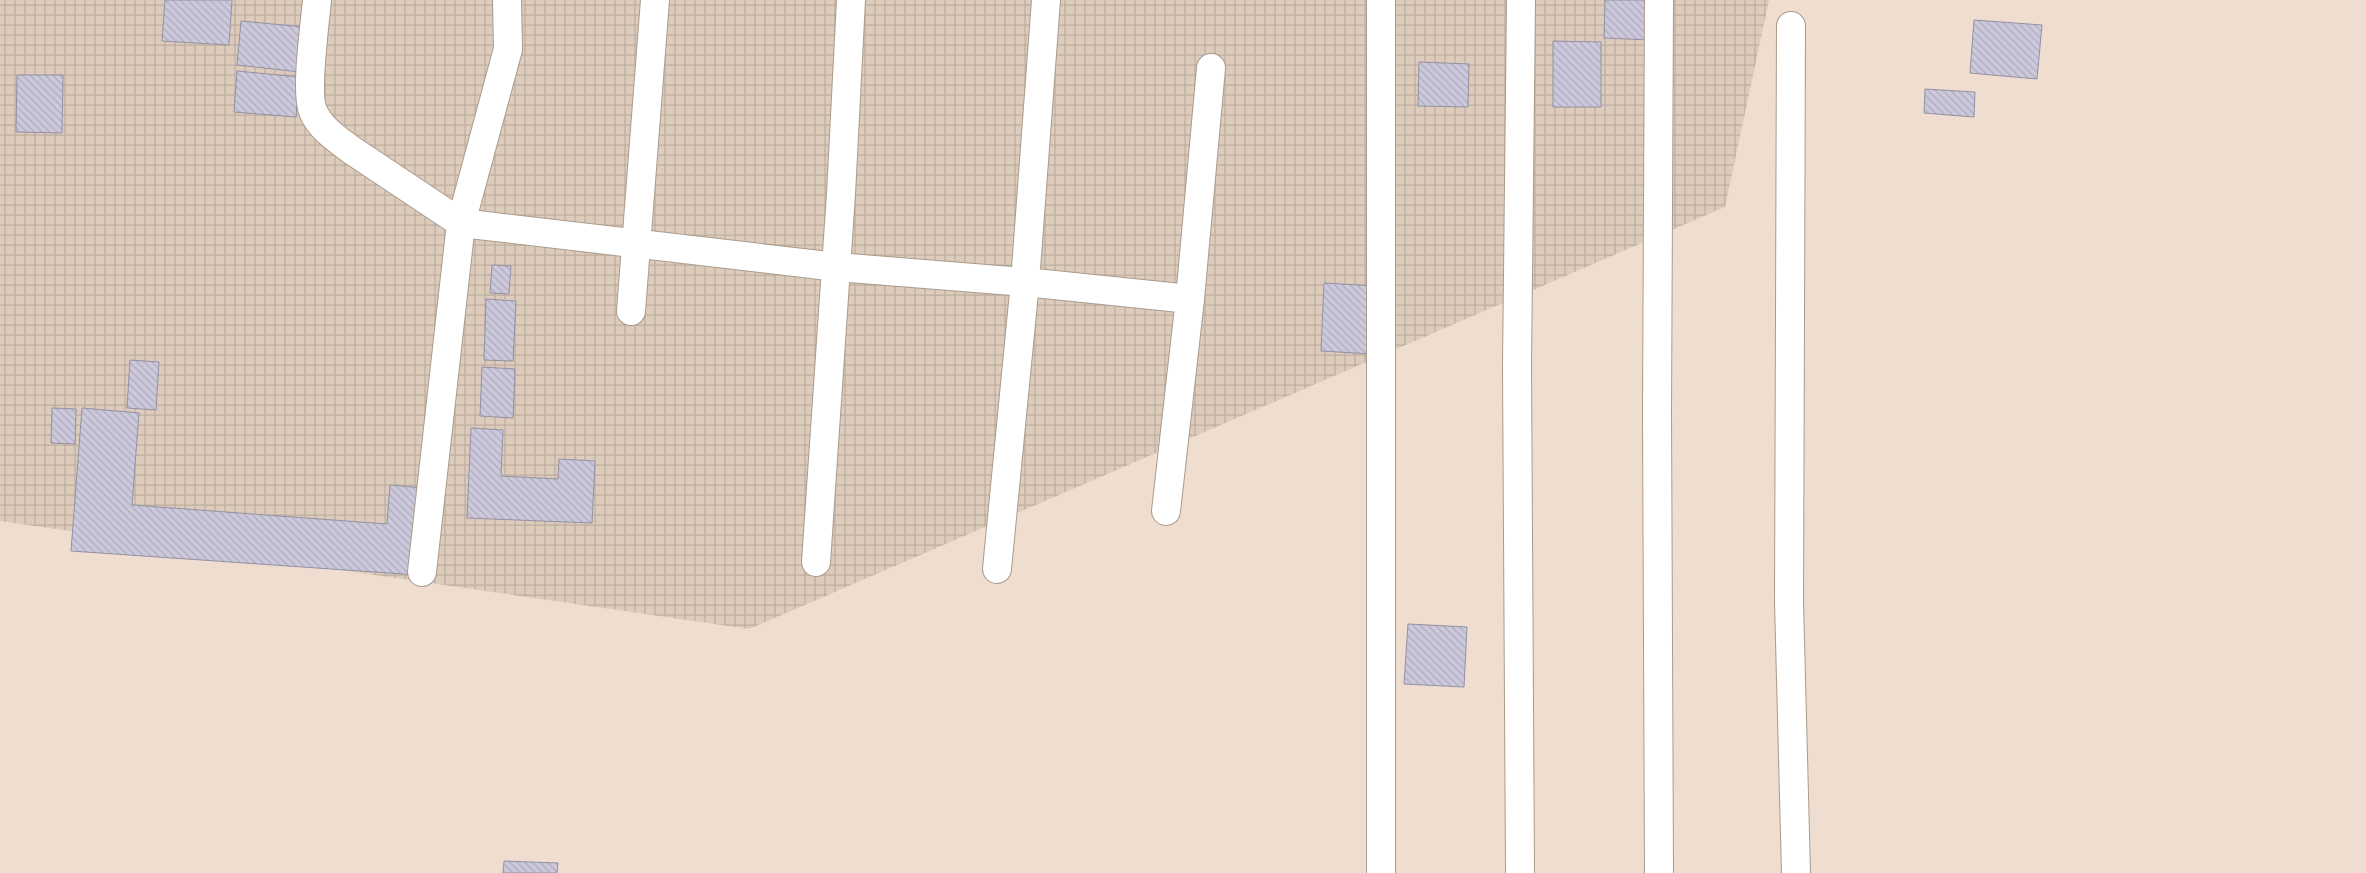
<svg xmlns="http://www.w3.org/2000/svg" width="2366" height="873" viewBox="0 0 2366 873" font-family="Rubik,sans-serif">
<defs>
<pattern id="industrial-grid" width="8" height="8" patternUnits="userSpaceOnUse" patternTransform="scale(1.25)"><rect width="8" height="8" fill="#ddccbc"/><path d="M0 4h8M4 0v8" fill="none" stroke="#bdaea0"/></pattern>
<pattern id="building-back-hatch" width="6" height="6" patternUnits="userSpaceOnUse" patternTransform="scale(1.25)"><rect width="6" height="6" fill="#cdc9dd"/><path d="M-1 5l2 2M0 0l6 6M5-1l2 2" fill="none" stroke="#afabbc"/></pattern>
</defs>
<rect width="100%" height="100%" fill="#efdecf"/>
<path fill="url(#industrial-grid)" d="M0,0H1769L1725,207L749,629L0,521Z"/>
<g fill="url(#building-back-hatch)" stroke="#9490a3">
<path d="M165,0H232L229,45L162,41Z"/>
<path d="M1605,0H1653L1651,40L1604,38Z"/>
<path d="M1974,20L2042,25L2037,79L1970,73Z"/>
<path d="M241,21L304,27L300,72L237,65Z"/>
<path d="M1553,41L1601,42V107H1553Z"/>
<path d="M1419,62L1469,64L1468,107L1418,106Z"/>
<path d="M237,71L299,77L296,117L234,112Z"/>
<path d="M17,75H63L62,133L16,132Z"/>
<path d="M1925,89L1975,92L1974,117L1924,113Z"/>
<path d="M492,265L511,266L509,294L490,293Z"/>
<path d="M1324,283L1376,286L1372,354L1321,351Z"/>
<path d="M486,299L516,301L513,361L484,360Z"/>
<path d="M130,360L159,362L156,410L127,408Z"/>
<path d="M482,367L515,369L513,418L480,416Z"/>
<path d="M52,408L76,409L75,444L51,443Z"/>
<path d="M82,408L139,413L132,505L387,524L390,485L425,488L418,575L71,551Z"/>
<path d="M471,428L503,430L501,476L558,479L559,459L595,461L592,523L467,518Z"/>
<path d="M1408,624L1467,627L1464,687L1404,684Z"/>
<path d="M504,861L558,863L557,873H503Z"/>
</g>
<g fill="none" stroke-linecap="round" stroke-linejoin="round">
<defs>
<g id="minor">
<path d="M317,0C315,24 305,92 313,111C320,128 337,139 350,149L461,223L837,267L1025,282L1190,299L1166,511"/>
<path d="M1791,26L1789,602L1796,873"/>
<path d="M1190,299L1211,68"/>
<path d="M631,311L655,0"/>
<path d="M816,562L841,194L851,0"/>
<path d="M997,569L1025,282L1046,0"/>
<path d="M422,572L461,223L508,49L507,0"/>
<path d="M1381,873V0"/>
<path d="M1520,873L1517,366L1521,0"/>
<path d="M1659,873L1657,413L1659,0"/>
</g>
</defs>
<use href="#minor" stroke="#ab9b8c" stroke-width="30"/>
<use href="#minor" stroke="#fff" stroke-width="28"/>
</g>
</svg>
